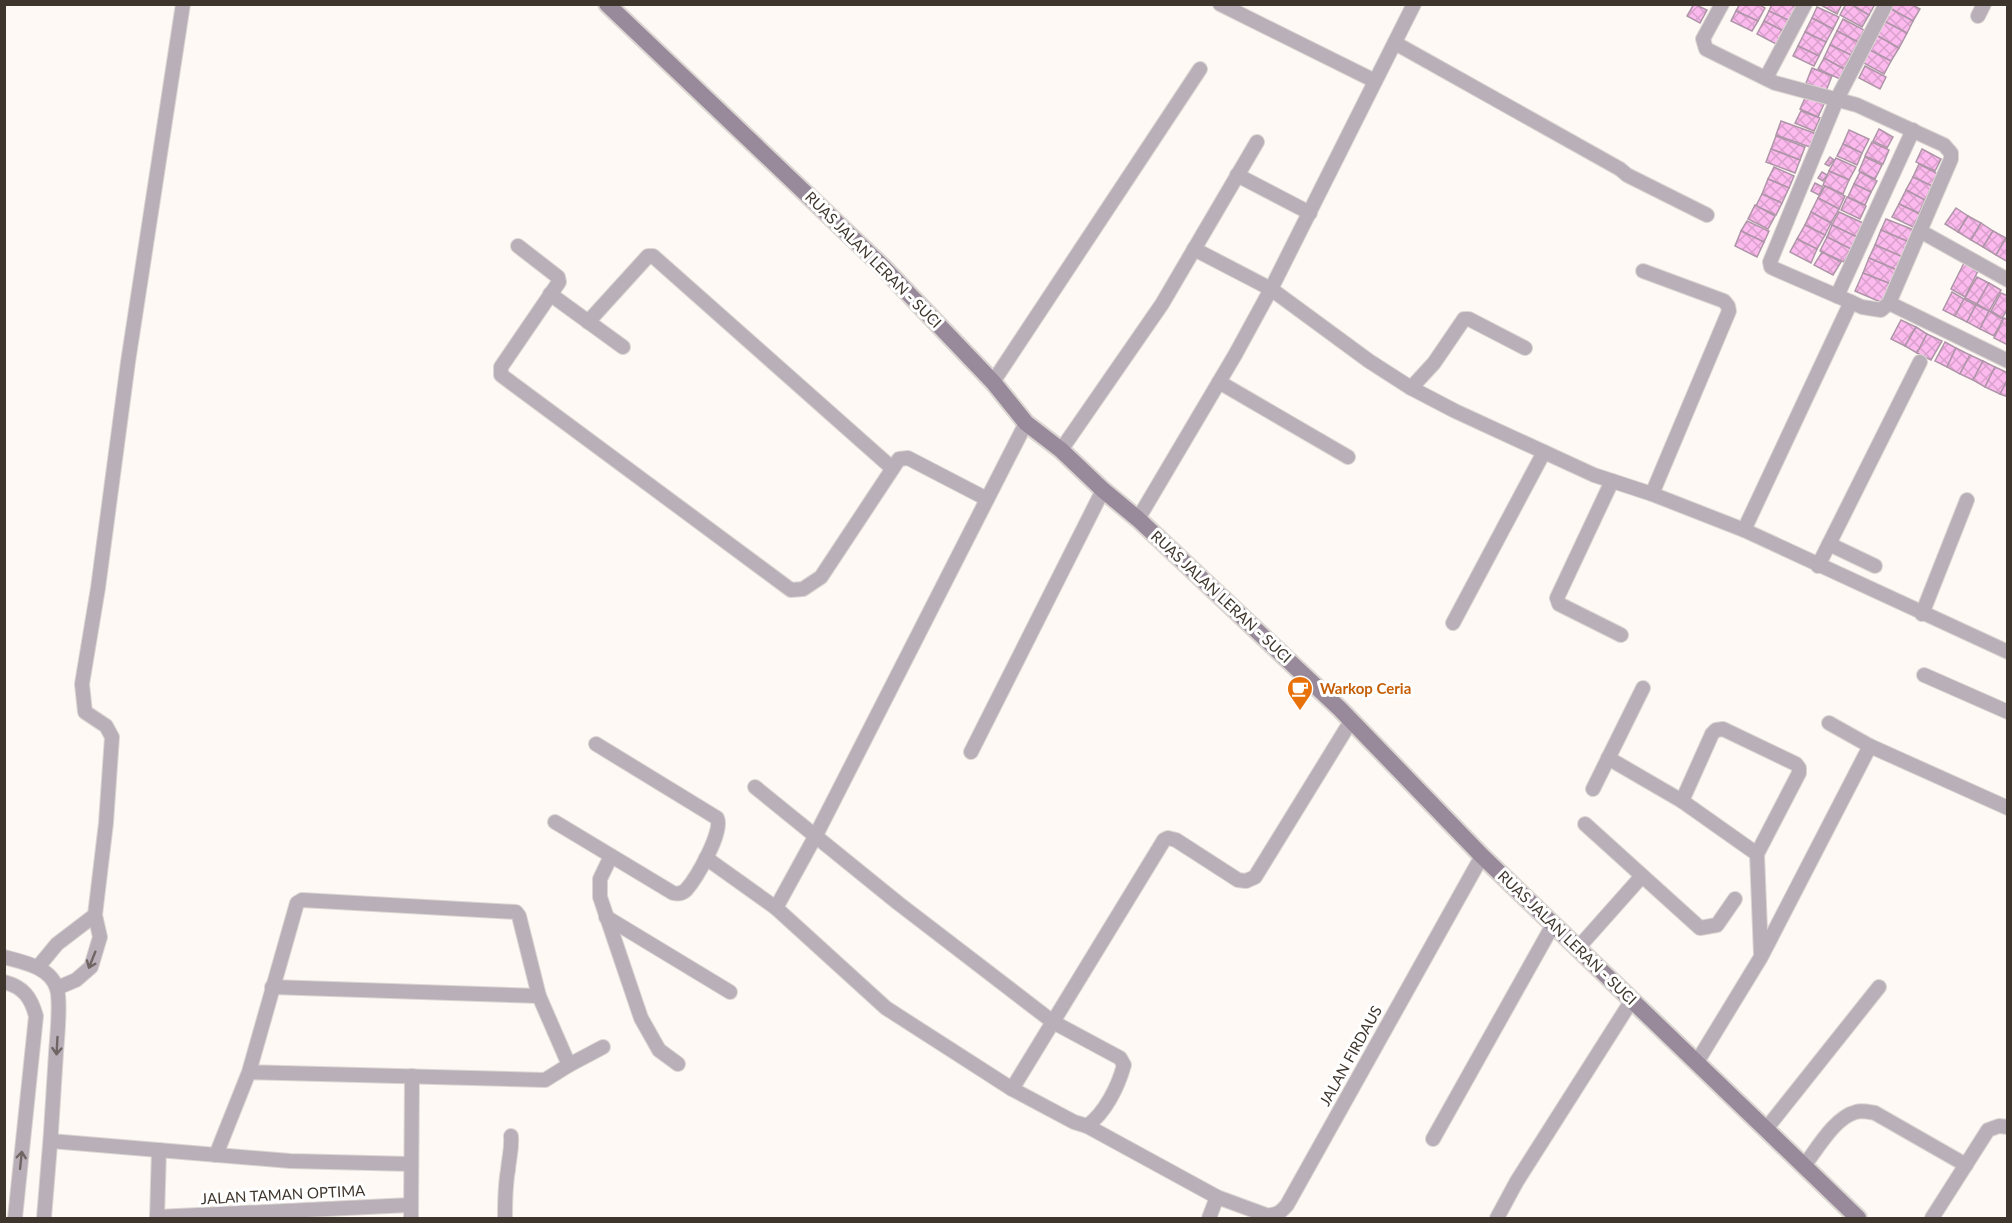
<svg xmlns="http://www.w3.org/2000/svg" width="2012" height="1223" viewBox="0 0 2012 1223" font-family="Lato,sans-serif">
<defs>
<pattern id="building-cross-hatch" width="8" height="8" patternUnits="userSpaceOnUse" patternTransform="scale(1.5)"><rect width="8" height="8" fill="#fcb9ee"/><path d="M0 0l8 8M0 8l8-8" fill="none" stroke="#d9a0cc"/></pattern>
</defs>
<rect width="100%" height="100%" fill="#fef9f5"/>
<g fill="url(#building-cross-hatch)" stroke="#ae95a8" stroke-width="1.5">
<path d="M1694,4L1707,10L1700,23L1687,16Z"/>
<path d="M1740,4H1758L1765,8L1758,21L1736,11Z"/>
<path d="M1772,4H1790L1797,8L1790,21L1769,11Z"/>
<path d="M1819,4H1842L1837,14Z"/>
<path d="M1846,4H1851L1869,15L1862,27L1840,15Z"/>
<path d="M1851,4H1875L1869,15Z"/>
<path d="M1893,4H1911L1920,9L1913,21L1891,9Z"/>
<path d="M1817,7L1839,17L1833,29L1812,18Z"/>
<path d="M1891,9L1913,21L1907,33L1884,21Z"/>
<path d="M1736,11L1758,21L1752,31L1731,21Z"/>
<path d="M1769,11L1790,21L1785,32L1764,21Z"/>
<path d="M1812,18L1833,29L1826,42L1805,32Z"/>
<path d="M1843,19L1864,30L1858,42L1837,31Z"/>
<path d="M1764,21L1785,32L1778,45L1757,34Z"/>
<path d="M1884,21L1907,33L1899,48L1876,35Z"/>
<path d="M1837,31L1858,42L1851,55L1830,45Z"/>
<path d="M1805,32L1826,42L1819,56L1798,46Z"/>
<path d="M1876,35L1899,48L1891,61L1868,49Z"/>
<path d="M1830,45L1851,55L1844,69L1824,58Z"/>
<path d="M1798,46L1819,56L1814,66L1793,56Z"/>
<path d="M1868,49L1891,61L1884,74L1862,62Z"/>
<path d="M1824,58L1844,69L1840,79L1818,69Z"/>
<path d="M1865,66L1886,77L1880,89L1859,78Z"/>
<path d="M1812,68L1832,76L1826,91L1806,83Z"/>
<path d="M1806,96L1824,104L1818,117L1800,109Z"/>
<path d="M1801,111L1820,118L1814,131L1795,123Z"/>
<path d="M1781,121L1817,134L1813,148L1776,135Z"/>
<path d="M1879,129L1893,137L1887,148L1873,141Z"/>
<path d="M1849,130L1869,139L1862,153L1843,144Z"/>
<path d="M1776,136L1805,147L1800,160L1771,149Z"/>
<path d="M1872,142L1889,150L1883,164L1865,156Z"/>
<path d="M1843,144L1862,153L1857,165L1837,156Z"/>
<path d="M1771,149L1800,160L1795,173L1766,162Z"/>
<path d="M1922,149L1941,159L1935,171L1916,162Z"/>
<path d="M1830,157L1834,160L1829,166L1825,164Z"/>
<path d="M1865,157L1882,165L1875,179L1859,171Z"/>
<path d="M1836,158L1856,167L1849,180L1829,171Z"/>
<path d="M1919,164L1938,174L1932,186L1913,177Z"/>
<path d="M1774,167L1794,176L1789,188L1768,179Z"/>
<path d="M1829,171L1849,180L1843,194L1823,185Z"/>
<path d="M1822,172L1827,175L1823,181L1818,178Z"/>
<path d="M1860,172L1877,181L1871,192L1854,184Z"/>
<path d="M1913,177L1932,186L1925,200L1906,190Z"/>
<path d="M1768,179L1789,188L1782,203L1762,194Z"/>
<path d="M1815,183L1823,187L1819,195L1811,191Z"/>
<path d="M1854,184L1871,192L1865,205L1848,197Z"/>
<path d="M1825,186L1845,196L1839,209L1818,198Z"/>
<path d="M1906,190L1925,200L1919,213L1899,204Z"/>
<path d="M1762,194L1782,203L1776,215L1756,206Z"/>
<path d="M1847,197L1866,206L1860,219L1841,210Z"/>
<path d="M1818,198L1839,209L1831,223L1811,212Z"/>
<path d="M1899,204L1920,214L1913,227L1892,217Z"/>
<path d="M1755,205L1775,216L1768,229L1748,219Z"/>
<path d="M1956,208L1968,216L1958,232L1945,224Z"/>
<path d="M1811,212L1831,223L1825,235L1805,225Z"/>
<path d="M1839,212L1863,223L1857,237L1832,225Z"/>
<path d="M1968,216L1981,223L1971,240L1958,232Z"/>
<path d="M1886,219L1914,230L1909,242L1881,230Z"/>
<path d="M1747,221L1769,231L1764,242L1741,231Z"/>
<path d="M1981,223L1993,231L1983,247L1971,240Z"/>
<path d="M1805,225L1825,235L1817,249L1797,239Z"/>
<path d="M1832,225L1857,237L1851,249L1827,237Z"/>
<path d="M1881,230L1909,242L1903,257L1875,245Z"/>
<path d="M1741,231L1764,242L1757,257L1735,246Z"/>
<path d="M1993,231L2006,238L1996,255L1983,247Z"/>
<path d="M1827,237L1851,249L1844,262L1820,251Z"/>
<path d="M2006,238L2008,239V262L1996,255Z"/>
<path d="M1797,239L1817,249L1811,263L1790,252Z"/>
<path d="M1875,245L1903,257L1897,270L1869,258Z"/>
<path d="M1822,252L1841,262L1833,275L1814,265Z"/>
<path d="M1869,258L1897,270L1891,284L1863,273Z"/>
<path d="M1964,263L1978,271L1965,297L1951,289Z"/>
<path d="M1863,273L1891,284L1883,303L1855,291Z"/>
<path d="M1977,277L1989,283L1977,304L1965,298Z"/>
<path d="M1989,283L2001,290L1989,311L1977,304Z"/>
<path d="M1952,292L1964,299L1955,316L1943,310Z"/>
<path d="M2001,293L2008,296V309L2002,318L1991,311Z"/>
<path d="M1964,299L1976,305L1967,322L1955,316Z"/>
<path d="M1976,305L1989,311L1980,329L1967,322Z"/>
<path d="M1989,311L2003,319L1994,336L1980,329Z"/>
<path d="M2004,318L2008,320V345L1994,338Z"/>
<path d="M1901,320L1916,327L1905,346L1891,339Z"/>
<path d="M1916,327L1927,334L1917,353L1905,346Z"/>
<path d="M1927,334L1942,341L1931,360L1917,353Z"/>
<path d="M1945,342L1956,348L1947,367L1935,361Z"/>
<path d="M1956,348L1970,355L1960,374L1947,367Z"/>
<path d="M1970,355L1983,361L1973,380L1960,374Z"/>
<path d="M1983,361L1995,367L1985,387L1973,380Z"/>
<path d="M1995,367L2008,373V379L2000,394L1985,387Z"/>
<path d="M2008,379V397L2000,394Z"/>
</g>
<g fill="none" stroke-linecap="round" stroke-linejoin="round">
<defs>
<g id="minor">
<path d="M1220,4L1375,81"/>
<path d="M1722,4L1703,39L1706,49L1775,83L1857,105L1944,145L1951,153V159L1889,303L1881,310L1862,307L1851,302L1744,530"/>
<path d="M1978,16L1984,4"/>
<path d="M1395,43L1620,169L1627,175L1707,215"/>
<path d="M1766,78L1805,4"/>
<path d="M1237,175L1310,213"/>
<path d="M1920,231L2008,280"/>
<path d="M518,246L558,277L559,282L501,367V375L791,590L803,589L821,577L899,459L908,458L987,499"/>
<path d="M1194,249L1271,289L1369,361L1411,388L1455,411L1594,475L1652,494L1744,530L2008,652"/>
<path d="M1643,271L1724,301L1728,306L1729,311L1652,494"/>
<path d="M550,294L623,347"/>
<path d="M1837,296L1913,130"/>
<path d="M1851,302L1775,269L1771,267L1770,262L1837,99L1886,4"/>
<path d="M1889,303L2008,361"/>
<path d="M588,322L648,256H653L892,468"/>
<path d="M993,382L1200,69"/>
<path d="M1219,382L1348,457"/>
<path d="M1411,388L1434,363L1464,319H1469L1525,348"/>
<path d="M1061,450L1162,304L1257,142"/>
<path d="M1612,481L1557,598L1559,604L1621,635"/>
<path d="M1138,519L1235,355L1271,289L1414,4"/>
<path d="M1829,544L1875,566"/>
<path d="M1818,566L1920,362"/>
<path d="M1922,614L1967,500"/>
<path d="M1453,623L1544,452"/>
<path d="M1924,675L2008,712"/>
<path d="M1829,723L1870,746L2008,808"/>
<path d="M971,752L1103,490"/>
<path d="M1608,758L1682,801L1757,854L1761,955"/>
<path d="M1593,789L1643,688"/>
<path d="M1682,801L1712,734L1716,730L1723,729L1796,764L1799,768V773L1757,854"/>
<path d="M555,822L673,893C678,894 682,894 686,890C696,879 724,831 717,818L596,744"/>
<path d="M1585,824L1700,928L1717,925L1735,899"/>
<path d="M611,856L600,879V897L641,1018L659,1050L678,1064"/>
<path d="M706,858L776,908L886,1008L1012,1089L1074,1122L1087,1126C1105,1113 1118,1087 1124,1065L1120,1058L1053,1022L898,903L755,787"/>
<path d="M776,908L816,835L1026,423"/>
<path d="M606,917L730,992"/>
<path d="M1578,948L1642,876"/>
<path d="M4,957C23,962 51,967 57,989C61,1003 57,1038 56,1053C53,1108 49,1163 44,1218"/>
<path d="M38,967L57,944L95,915"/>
<path d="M4,982C24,987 31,998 36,1016L15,1218"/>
<path d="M272,987L539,996"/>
<path d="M57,988L76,980L91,967L100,937L95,915L106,823L112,737L106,726L85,712L82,684L98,588L128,362L183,4"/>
<path d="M1697,1062L1761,957L1870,746"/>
<path d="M569,1065L603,1047"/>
<path d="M1012,1089L1164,840L1168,838L1176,840L1238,880L1246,881L1255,877L1351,721"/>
<path d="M1087,1126L1217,1197L1266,1215C1276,1216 1281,1212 1287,1205L1482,856"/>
<path d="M1766,1129L1879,987"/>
<path d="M1433,1139L1549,932L1555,925"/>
<path d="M51,1141L290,1161L410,1164"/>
<path d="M216,1155L249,1072L297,903L302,900L516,912L519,916L539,996L569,1065L545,1080L249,1072"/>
<path d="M1804,1166C1817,1149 1835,1117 1856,1112C1862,1110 1869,1112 1875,1113L1966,1165"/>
<path d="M157,1217L410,1205"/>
<path d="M157,1218L159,1150"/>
<path d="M411,1218L412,1076"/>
<path d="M505,1218C505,1202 505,1186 508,1170C509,1156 512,1151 511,1136"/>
<path d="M1209,1218L1217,1197"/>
<path d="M1497,1218L1517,1181L1632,1000"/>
<path d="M1932,1218L1988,1130L1999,1126L2008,1127"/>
</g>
<path id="secondary" d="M607,4L883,267L993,382L1026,423L1061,450L1103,490L1138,519L1340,709L1482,856L1858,1218"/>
</defs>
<use href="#minor" stroke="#dbd6d1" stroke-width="16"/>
<use href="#secondary" stroke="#dbd6d1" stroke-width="20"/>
<use href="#minor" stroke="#b8afb9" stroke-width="14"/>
<use href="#secondary" stroke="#988a9a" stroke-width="16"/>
</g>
<defs><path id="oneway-shaft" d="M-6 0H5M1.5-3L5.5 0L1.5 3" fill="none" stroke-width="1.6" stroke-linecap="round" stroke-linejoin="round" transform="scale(1.5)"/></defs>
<g stroke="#6f6664">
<use href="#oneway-shaft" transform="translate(92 960) rotate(112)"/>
<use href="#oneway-shaft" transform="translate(57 1046) rotate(93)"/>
<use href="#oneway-shaft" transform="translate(21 1160) rotate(-84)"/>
</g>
<defs>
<symbol id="cafe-pin" viewBox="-11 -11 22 30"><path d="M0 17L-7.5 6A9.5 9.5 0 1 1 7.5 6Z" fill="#e8710a" stroke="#fff"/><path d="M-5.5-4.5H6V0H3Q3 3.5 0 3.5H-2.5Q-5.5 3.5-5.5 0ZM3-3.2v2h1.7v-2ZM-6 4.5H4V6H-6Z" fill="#fff"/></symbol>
</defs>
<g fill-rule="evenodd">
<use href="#cafe-pin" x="1285" y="674" width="30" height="40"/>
</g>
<g text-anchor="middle" stroke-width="6" stroke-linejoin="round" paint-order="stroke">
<g font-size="15" fill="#3e352c" stroke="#fff">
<text transform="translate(873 260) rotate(45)" y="5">RUAS JALAN LERAN - SUCI</text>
<text transform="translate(1221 597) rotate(43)" y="5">RUAS JALAN LERAN - SUCI</text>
<text transform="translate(1567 938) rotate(44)" y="5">RUAS JALAN LERAN - SUCI</text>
<text transform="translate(1351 1056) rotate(-61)" y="5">JALAN FIRDAUS</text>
<text transform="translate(283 1195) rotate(-3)" y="5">JALAN TAMAN OPTIMA</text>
</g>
<g font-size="15" font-weight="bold" fill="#c56008" stroke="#fff" text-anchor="start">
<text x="1320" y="694">Warkop Ceria</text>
</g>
</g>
<rect width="2012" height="1223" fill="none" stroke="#3e352c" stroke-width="12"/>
</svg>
